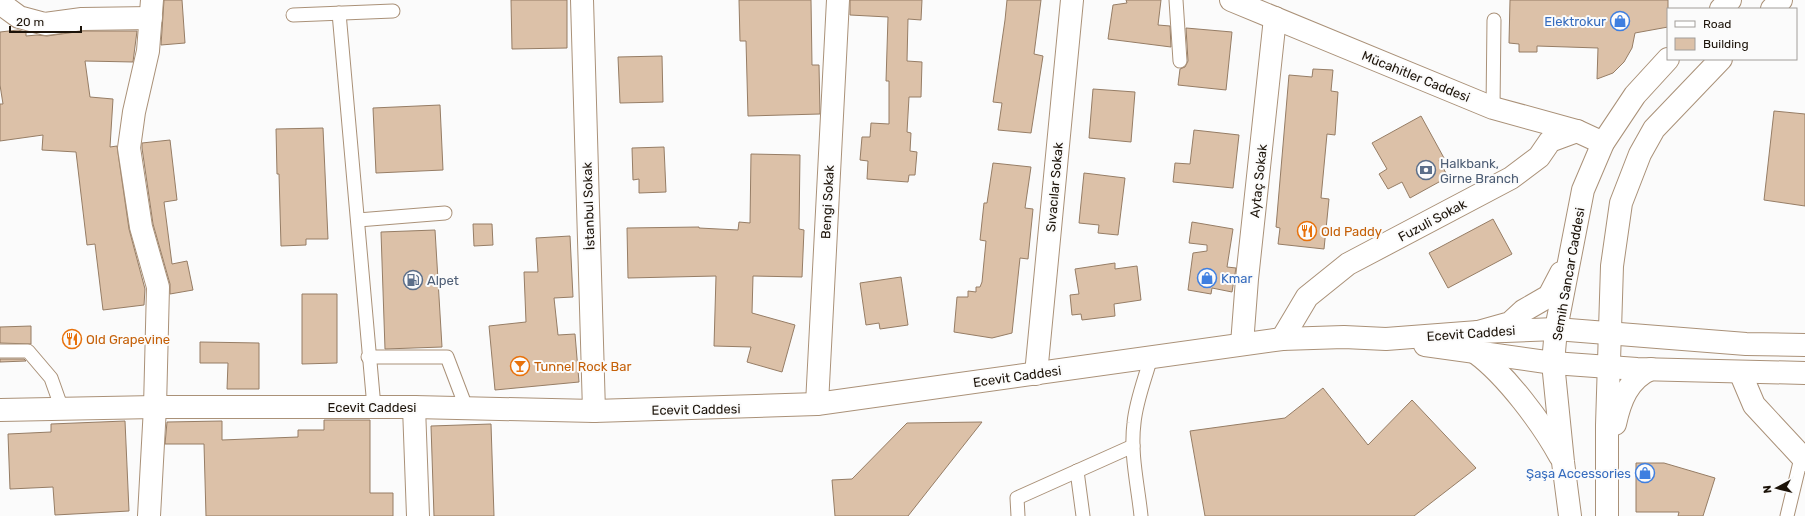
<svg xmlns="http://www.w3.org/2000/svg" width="1805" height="516" viewBox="0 0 1805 516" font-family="Rubik,sans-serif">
<rect width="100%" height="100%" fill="#fbfbfb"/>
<g fill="#dcc1a8" stroke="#967d65">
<path d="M164,0H182L185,43L161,45Z"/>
<path d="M511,0H567V48L512,49Z"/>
<path d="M739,0H811L812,65H819L820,114L748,116L746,41H740Z"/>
<path d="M850,0H922L921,20L908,19L907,61L922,62L921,97H909L907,132L911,133L910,151L917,152L915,175H909L908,182L867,179L868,161L860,160L862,137H870L871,123L889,124V81H886L888,17L850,15Z"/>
<path d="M1007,0H1041L1034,54L1043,56L1031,133L998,130L1002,103L993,102L1005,20Z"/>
<path d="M1126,0H1161L1158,25L1170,26L1171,47L1108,39L1113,5L1127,3Z"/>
<path d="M1510,0H1668V27L1635,33L1632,48L1624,62L1613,73L1597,79L1598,48L1537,46V52H1519V44L1509,43Z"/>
<path d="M1186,28L1232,32L1226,90L1178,85L1180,69L1185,67L1188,61Z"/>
<path d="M18,30L26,32V36L37,35L47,36L83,31H137L133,62L85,61L90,97L113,99L110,147L117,146L129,229L145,289L144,305L103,310L95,244L87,245L76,152L42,150L43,135L0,141V104H3L0,85V32Z"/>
<path d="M662,56L663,102L620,103L618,57Z"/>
<path d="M1313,69L1333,70L1331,91L1338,92L1335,135L1327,134L1321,198L1329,199L1324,249L1278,244L1280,228L1276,227L1289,75L1312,77Z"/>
<path d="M1093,89L1135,92L1131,142L1089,138Z"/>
<path d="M440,105L443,170L376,173L373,108Z"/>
<path d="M1774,111L1805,114V206L1764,200Z"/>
<path d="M1421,116L1444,158L1439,160L1448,177L1410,198L1402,182L1388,189L1379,174L1387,169L1372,143Z"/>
<path d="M323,128L328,239H306V245L281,246L279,174H277L276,129Z"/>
<path d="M1194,130L1239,135L1233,188L1173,182L1175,163L1190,164Z"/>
<path d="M170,140L177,200L164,202L172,264L187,261L193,290L170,294V284L153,224L142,148V143Z"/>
<path d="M664,147L666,192L639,193V179L633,180L632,148Z"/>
<path d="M751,154L800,155L799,229L804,230L802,277L753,276L752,313L795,325L782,372L747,362L751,347L714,346L716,276L628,278L627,228L699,227V228L738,230L739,222L750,223Z"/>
<path d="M993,163L1031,167L1025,208L1033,209L1028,259L1020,258L1012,333L992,338L954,332L957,297H968V291L976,292V287H980L982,282L986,241L980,240L984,203H987Z"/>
<path d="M1084,173L1125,178L1118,235L1098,233L1099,225L1079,223Z"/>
<path d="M1493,219L1512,254L1448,288L1429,253Z"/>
<path d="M1192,222L1233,229L1227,267L1236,268L1232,292L1212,288L1211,294L1188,290L1193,253L1207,251V245L1189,243Z"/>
<path d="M473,224H492L493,245L474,246Z"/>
<path d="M435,230L442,347L385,349L381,232Z"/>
<path d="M570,236L573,297L554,298L558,335L575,334L579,382L495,390L489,326L526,322L524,272H538L536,238Z"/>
<path d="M1115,263V269L1137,266L1141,300L1114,304L1115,316L1082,320L1081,314L1072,315L1070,295L1079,294L1075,269Z"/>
<path d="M901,277L908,325L880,329L879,323L866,325L860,283Z"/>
<path d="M302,294H337V363L302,364Z"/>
<path d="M31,326V344L0,343V327Z"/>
<path d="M200,342L259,343V389H227L228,363H200Z"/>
<path d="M0,359H24L26,361L0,362Z"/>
<path d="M1323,388L1368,445L1412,400L1476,468L1414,516H1205L1190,431L1285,418Z"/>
<path d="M324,420H370V493H393V516H206L204,444H165L167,422L222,421V440L298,437V430H324Z"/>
<path d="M125,421L129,511L55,515L53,487L10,489L8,434L51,432V424Z"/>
<path d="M982,422L908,516H835L832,480L852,479L907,423Z"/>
<path d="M491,424L494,516H434L431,426Z"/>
<path d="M1636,463H1664L1715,478L1703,516H1678L1679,512H1636Z"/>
</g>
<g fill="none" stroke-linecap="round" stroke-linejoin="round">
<defs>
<g id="lane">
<path d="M1176,0L1180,61"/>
<path d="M339,13L374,407"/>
<path d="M293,15L393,11"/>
<path d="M1493,108L1494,20"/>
<path d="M358,220L445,213"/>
<path d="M0,351H28L51,378L62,409"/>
<path d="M368,357H447L466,407"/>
<path d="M1077,471L1083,516"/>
<path d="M1018,516L1017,498L1133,446"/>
<path d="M1141,516C1138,486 1130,454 1134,423C1136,401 1145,379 1151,357"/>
<path d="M1787,516L1801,458"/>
</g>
<g id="street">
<path d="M152,0L148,51L134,112L129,148L141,227L158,287L155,407"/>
<path d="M582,0L594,411"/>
<path d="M1231,0L1493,108L1577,131L1603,143"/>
<path d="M0,3L19,17L45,24L82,19L151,18"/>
<path d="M1282,339L1307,297L1348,264L1511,178L1539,157L1550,141L1577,131"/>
<path d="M1242,344L1247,279L1275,18"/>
<path d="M1740,372L1754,405L1805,460"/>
<path d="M1036,374L1072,0"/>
<path d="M817,404L838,0"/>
<path d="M414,407L418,516"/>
</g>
<g id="secondary">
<path d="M1425,345L1553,363"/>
<path d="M0,410L155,407H414L594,411L817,404L1282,339L1344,337L1386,339L1478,332L1556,329"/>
<path d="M149,516L155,407"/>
</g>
<g id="primary">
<path d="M1721,9L1730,0"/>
<path d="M1772,9L1781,0"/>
<path d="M1556,329L1746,344L1805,345"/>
<path d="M1478,332L1510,323L1523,311L1549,296L1561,273"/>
<path d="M1476,353C1506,375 1542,423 1560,456"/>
<path d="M1553,363L1637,369L1805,373"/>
<path d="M1615,424C1620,401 1628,379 1651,369"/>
<path d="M1570,516L1563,462L1553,363L1556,329L1583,190L1603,143L1635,95L1668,59"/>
<path d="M1607,516V425L1612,266L1621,203L1640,154L1654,129L1721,59"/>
</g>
</defs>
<use href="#lane" stroke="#aa9178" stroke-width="15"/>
<use href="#street" stroke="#aa9178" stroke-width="24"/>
<use href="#secondary" stroke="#aa9178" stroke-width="24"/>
<use href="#primary" stroke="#aa9178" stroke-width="24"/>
<use href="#lane" stroke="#fff" stroke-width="13"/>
<use href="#street" stroke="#fff" stroke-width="22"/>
<use href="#secondary" stroke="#fff" stroke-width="22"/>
<use href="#primary" stroke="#fff" stroke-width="22"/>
</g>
<defs>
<symbol id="shop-ring" viewBox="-11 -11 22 22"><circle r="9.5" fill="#fbfbfb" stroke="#3f7fe0" stroke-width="1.5"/><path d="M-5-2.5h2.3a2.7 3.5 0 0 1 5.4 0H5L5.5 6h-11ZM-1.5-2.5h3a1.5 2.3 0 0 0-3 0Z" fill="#3f7fe0"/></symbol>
<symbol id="bank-ring" viewBox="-11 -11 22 22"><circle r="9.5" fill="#fbfbfb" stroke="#5c6f8a" stroke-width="1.5"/><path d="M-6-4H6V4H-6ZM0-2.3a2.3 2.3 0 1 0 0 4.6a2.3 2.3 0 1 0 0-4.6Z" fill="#5c6f8a"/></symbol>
<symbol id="restaurant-ring" viewBox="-11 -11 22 22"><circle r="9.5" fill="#fbfbfb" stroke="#e8710a" stroke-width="1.5"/><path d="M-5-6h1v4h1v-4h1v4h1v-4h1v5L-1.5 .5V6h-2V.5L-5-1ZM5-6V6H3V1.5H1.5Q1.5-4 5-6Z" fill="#e8710a"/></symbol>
<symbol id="fuel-ring" viewBox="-11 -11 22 22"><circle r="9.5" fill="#fbfbfb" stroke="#5c6f8a" stroke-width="1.5"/><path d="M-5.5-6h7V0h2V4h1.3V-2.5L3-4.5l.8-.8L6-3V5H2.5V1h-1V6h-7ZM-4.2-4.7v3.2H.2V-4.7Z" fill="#5c6f8a"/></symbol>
<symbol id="bar-ring" viewBox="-11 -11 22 22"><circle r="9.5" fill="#fbfbfb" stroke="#e8710a" stroke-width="1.5"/><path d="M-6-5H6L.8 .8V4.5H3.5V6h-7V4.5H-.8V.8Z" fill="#e8710a"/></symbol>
</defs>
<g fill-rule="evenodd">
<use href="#shop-ring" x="1609" y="10" width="22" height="22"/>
<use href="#bank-ring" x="1415" y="159" width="22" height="22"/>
<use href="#restaurant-ring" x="1296" y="220" width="22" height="22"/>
<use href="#shop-ring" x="1196" y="267" width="22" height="22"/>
<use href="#fuel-ring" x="402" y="269" width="22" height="22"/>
<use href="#restaurant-ring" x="61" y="328" width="22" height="22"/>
<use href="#bar-ring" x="509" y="355" width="22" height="22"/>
<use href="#shop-ring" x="1634" y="462" width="22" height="22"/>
</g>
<g text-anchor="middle" stroke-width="4" stroke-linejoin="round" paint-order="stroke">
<g font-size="13" fill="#366cbe" stroke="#fbfbfb" text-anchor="end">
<text x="1606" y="26">Elektrokur</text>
<text x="1221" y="283" text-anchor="start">Kmar</text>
<text x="1631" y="478">Şaşa Accessories</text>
</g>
<g font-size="13" fill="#1c1309" stroke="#fbfbfb">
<text transform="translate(1416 76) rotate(22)" y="5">Mücahitler Caddesi</text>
<text transform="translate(1258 181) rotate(-84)" y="5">Aytaç Sokak</text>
<text transform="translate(1054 187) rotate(-85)" y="5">Sıvacılar Sokak</text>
<text transform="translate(827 202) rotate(-87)" y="5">Bengi Sokak</text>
<text transform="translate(588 206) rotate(-92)" y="5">İstanbul Sokak</text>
<text transform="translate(1432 220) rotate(-28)" y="5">Fuzuli Sokak</text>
<text transform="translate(1568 274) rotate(-80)" y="5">Semih Sancar Caddesi</text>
<text transform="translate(1471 333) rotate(-4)" y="5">Ecevit Caddesi</text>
<text transform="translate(1017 376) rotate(-8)" y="5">Ecevit Caddesi</text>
<text x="372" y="412">Ecevit Caddesi</text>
<text transform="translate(696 409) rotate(-1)" y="5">Ecevit Caddesi</text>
</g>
<g font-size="13" fill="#4e5e75" stroke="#fbfbfb" text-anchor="start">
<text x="1440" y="168">Halkbank,<tspan x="1440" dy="15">Girne Branch</tspan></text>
<text x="427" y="285">Alpet</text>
</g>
<g font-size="13" fill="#c56008" stroke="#fbfbfb" text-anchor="start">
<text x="1321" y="236">Old Paddy</text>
<text x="86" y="344">Old Grapevine</text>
<text x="534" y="371">Tunnel Rock Bar</text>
</g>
</g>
<rect x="1667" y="8" width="130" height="52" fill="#fbfbfb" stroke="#a29e9a"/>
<rect x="1675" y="21" width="20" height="6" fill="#ffffff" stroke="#a29e9a"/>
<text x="1703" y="28" font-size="12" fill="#1c1309">Road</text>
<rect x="1675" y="38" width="20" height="12" fill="#dcc1a8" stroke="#a29e9a"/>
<text x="1703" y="48" font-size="12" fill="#1c1309">Building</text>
<g transform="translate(1777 488) rotate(263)" stroke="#fbfbfb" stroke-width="3" paint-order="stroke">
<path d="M0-3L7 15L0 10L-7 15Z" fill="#1c1309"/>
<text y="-6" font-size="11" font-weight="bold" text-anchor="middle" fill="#1c1309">N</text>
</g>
<path d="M10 26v6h71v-6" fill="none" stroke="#1c1309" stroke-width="2"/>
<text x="16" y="26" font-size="12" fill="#1c1309" stroke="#fbfbfb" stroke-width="3" paint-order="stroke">20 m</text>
</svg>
